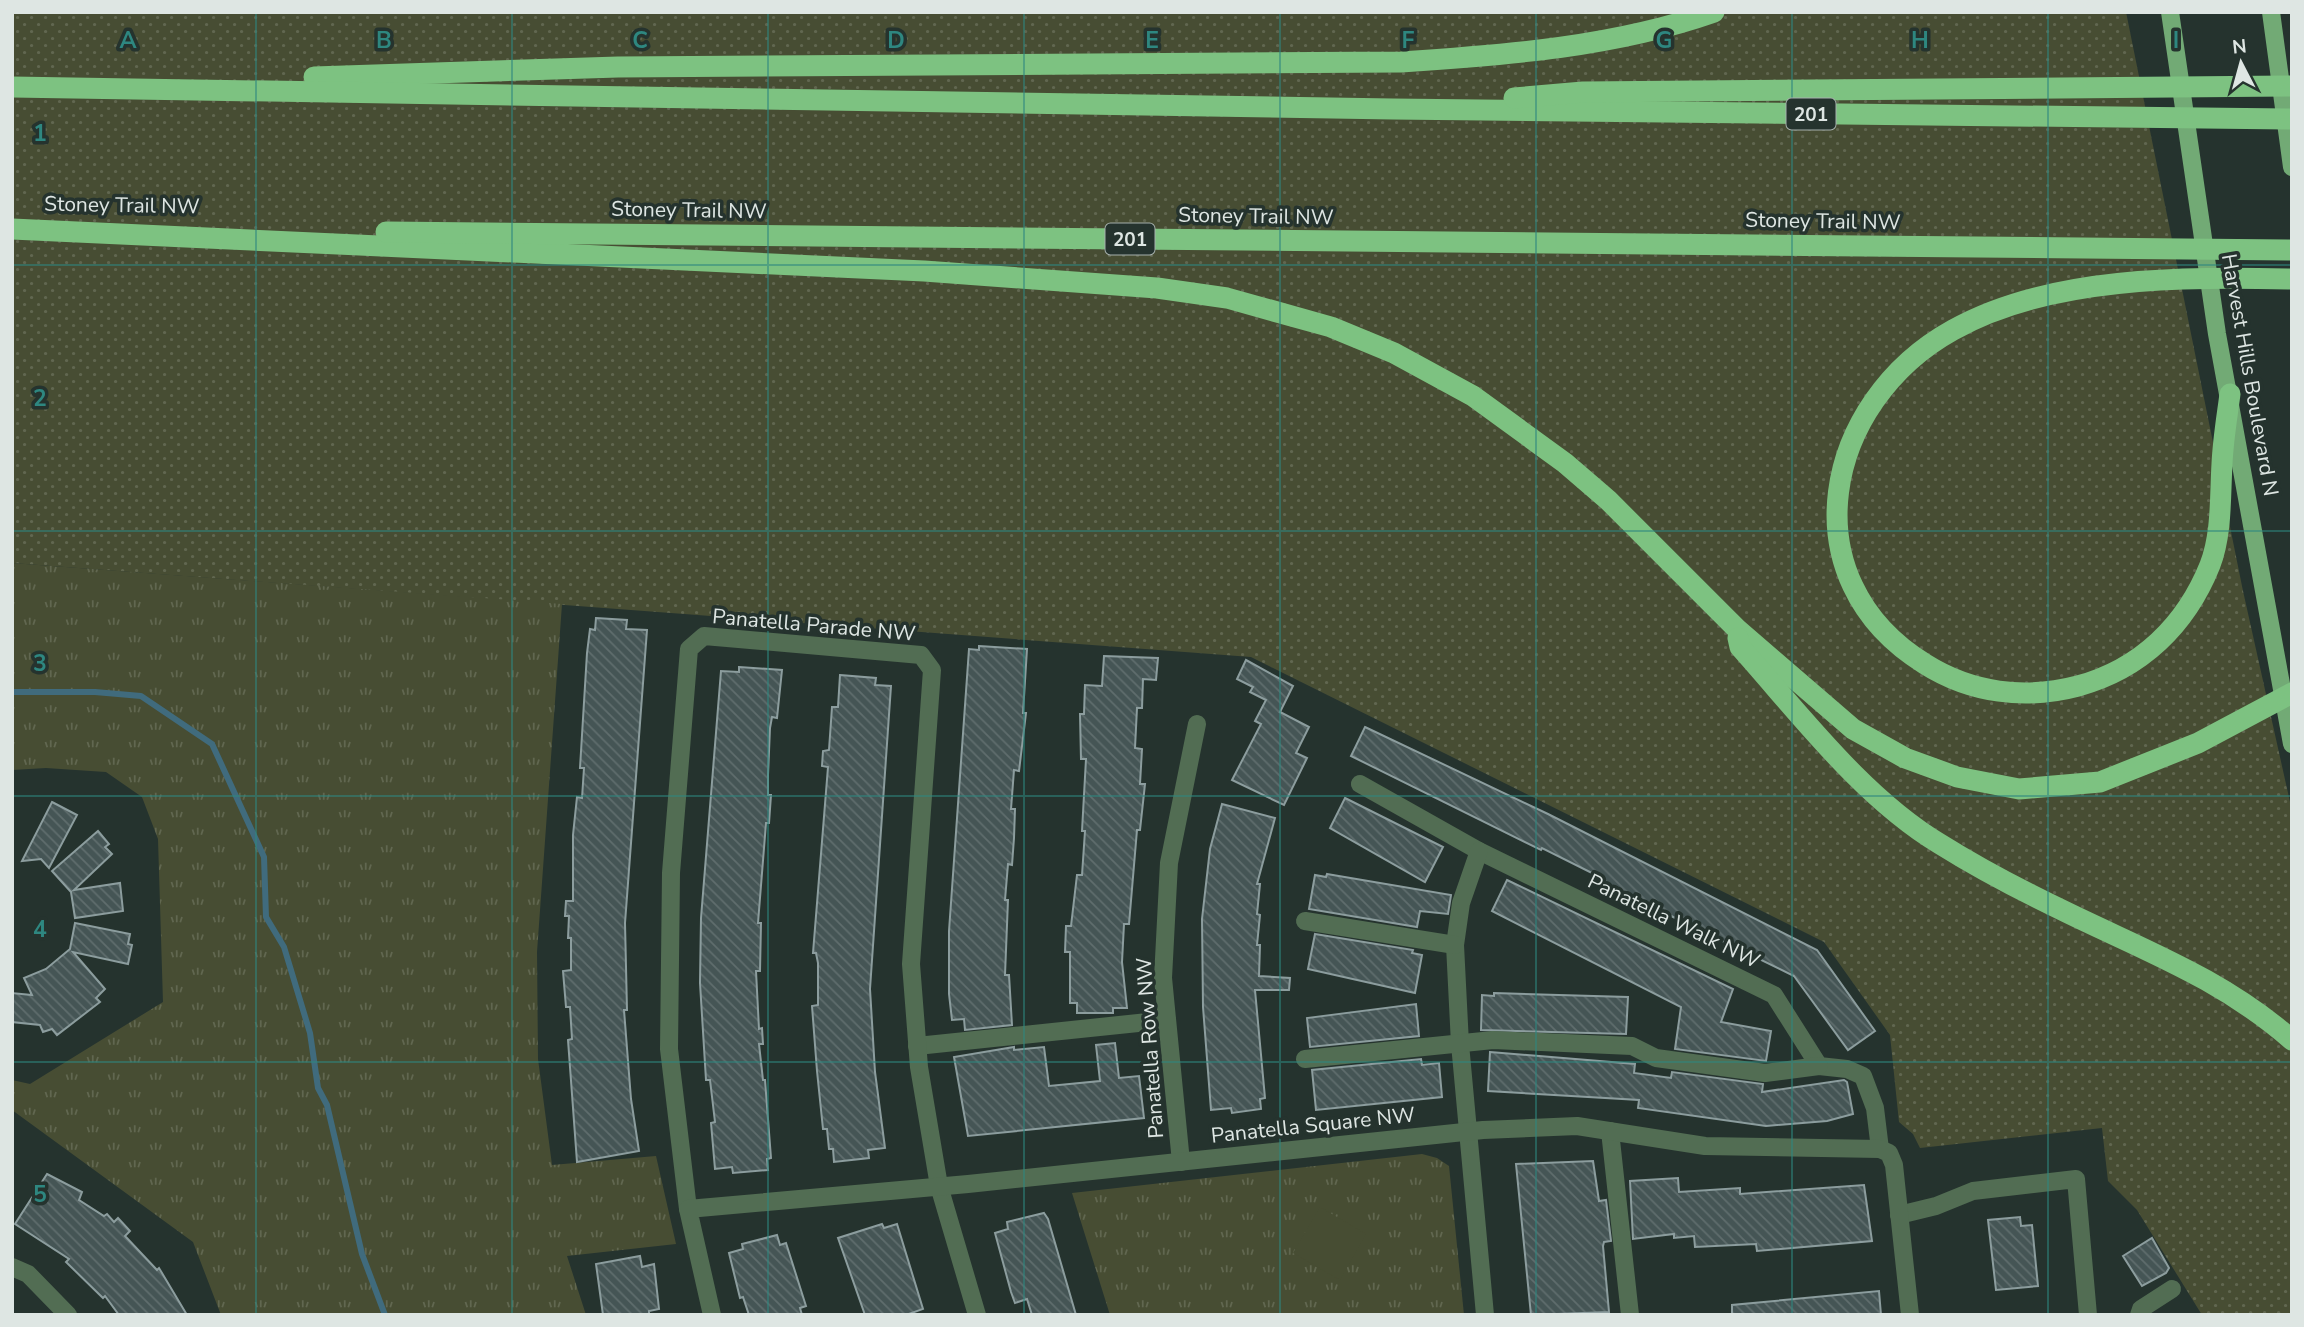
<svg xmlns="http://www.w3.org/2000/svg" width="2304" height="1327" viewBox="0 0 2304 1327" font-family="'Nunito Sans',sans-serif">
<defs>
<pattern id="grass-dots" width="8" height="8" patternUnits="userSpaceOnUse" patternTransform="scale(1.75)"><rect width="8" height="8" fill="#474d33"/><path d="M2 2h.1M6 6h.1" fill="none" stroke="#616750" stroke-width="1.8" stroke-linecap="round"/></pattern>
<pattern id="park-tufts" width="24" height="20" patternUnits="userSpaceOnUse" patternTransform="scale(1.75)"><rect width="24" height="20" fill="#474d33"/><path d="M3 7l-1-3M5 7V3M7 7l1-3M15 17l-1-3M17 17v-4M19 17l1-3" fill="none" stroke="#616750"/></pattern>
<pattern id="building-back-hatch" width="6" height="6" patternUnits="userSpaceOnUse" patternTransform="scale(1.75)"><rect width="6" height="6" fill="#455555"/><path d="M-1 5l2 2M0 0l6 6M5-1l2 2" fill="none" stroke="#5f6d6d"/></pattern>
</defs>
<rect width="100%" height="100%" fill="#25332e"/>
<path fill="url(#grass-dots)" d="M12,12H2126L2243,591L2292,811V1315H2202L2137,1210L2108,1181L2102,1128L1920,1148L1913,1134L1899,1122L1890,1035L1824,942L1251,657L12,563Z"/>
<g fill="url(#park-tufts)">
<path d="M12,563L562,604L537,952L538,1059L552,1165L656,1156L676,1244L567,1256L586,1315H221L193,1242L12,1110V1080L30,1084L163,1002L158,839L142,797L106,772L46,768L12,770Z"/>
<path d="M1422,1154L1437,1158L1449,1166L1464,1315H1110L1072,1193Z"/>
</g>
<path fill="#474d33" d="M1320,1207L1366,1234L1340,1280L1293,1253Z"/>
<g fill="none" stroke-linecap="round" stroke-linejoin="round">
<path stroke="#406b7d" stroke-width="6" d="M12,692H95L141,696L212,744L264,857L266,917L284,947L310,1033L318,1088L327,1105L362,1254L385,1315"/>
</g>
<g fill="url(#building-back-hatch)" stroke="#8c9d9e" stroke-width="2">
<path d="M596,618L627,620L626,629L647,630L625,923L627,1010H624L631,1099L639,1151L577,1162L568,1040L572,1039L570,1007H566L563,971L571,970V938H568L569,916H565L566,901H573V835L577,797L582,798L584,768H580L587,653L590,629L595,630Z"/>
<path d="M979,646L1027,649L1023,713H1026L1019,771L1014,770L1011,809H1015L1014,838L1012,865L1008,864L1005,900H1008L1005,975H1009L1012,1025L965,1030L964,1019L952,1020L949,994V931L969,649L979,650Z"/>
<path d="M1104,656L1158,658L1156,680L1143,679L1142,708H1137L1135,748L1142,749L1140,784H1145L1140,830H1137L1129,924H1124L1122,962L1127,1008H1113V1013H1077V1003H1070V952H1065L1066,926H1071L1077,875H1082L1085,831H1082L1086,759H1081L1080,714H1084L1085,685L1102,686Z"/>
<path d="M1246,660L1293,686L1280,712L1309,727L1296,753L1307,758L1284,805L1232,780L1261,724L1255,721L1266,700L1250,692L1253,687L1237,679Z"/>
<path d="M739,667L782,670L777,718L772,717L770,728L768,775V795H771L769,823H766L758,923H761L760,971H756L759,1029L762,1028L763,1044H759L763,1080H765L771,1158L767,1159L768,1170L733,1173L732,1167L715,1169L711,1123L715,1122L710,1080H706L700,983L701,918L721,671L739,672Z"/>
<path d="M840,675L876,678L875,685L891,686L870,989L875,1072L885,1148L868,1150L869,1158L834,1162L833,1149H829L827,1129H823L817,1071L812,1006L818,1005V963L816,953H813L828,767L822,766L823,751L829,750L832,707H838Z"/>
<path d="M1365,727L1548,814L1817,950L1875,1031L1848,1050L1794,976L1626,894L1599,879L1600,877L1542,848L1541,850L1351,756Z"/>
<path d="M1345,798L1443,847L1425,882L1330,828Z"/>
<path d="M52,802L77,815L49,868L41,859L22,861Z"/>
<path d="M1222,804L1275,818L1257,884H1260L1257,914L1260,915L1257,945H1260L1259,976L1290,978L1289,990H1255L1265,1098L1260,1099L1261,1109L1232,1113L1231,1108L1211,1110L1203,1007L1202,919L1210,849Z"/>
<path d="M98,831L109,844L105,847L112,854L74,890L120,883L123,911L75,918L71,892L52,871Z"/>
<path d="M1327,874L1451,895L1448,914L1420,911L1417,927L1309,909L1315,875L1326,877Z"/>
<path d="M1507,880L1733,989L1721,1022L1771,1031L1766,1061L1675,1049L1681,1007L1492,911Z"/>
<path d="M75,923L130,934L128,944L132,945L128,964L73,952L105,989L96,998L100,1002L57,1035L52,1029L43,1032L40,1025L12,1022V993L32,995L24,978L46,969L70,949Z"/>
<path d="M1315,934L1413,950L1412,953L1422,955L1415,993L1308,969Z"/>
<path d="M1494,993L1628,997L1626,1034L1481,1030L1482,995L1494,996Z"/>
<path d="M1416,1004L1419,1036L1310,1047L1307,1018Z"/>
<path d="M1115,1043L1119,1078L1139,1076L1144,1118L968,1136L954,1057L1014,1047V1050L1044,1047L1049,1086L1100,1081L1096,1045Z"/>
<path d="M1490,1052L1635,1064L1634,1073L1671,1078L1672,1072L1763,1084L1762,1092L1844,1080L1847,1082L1853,1114L1827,1121L1766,1126L1638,1108L1639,1100L1488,1091Z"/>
<path d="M1421,1059L1422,1065L1439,1063L1442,1097L1316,1110L1312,1070Z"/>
<path d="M1593,1161L1599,1201L1606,1200L1611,1241L1604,1242L1603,1246L1609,1312L1531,1315L1516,1164Z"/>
<path d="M47,1174L82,1192L79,1200L104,1216L107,1214L114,1222L118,1218L130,1231L125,1236L157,1270L159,1268L187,1315H119L105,1296L103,1298L66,1262L69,1259L15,1224Z"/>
<path d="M1678,1178L1679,1192L1740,1188V1194L1864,1185L1872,1241L1757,1251L1756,1244L1695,1247L1694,1236L1674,1238V1234L1633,1239L1630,1181Z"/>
<path d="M1044,1213L1048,1219L1076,1315H1032L1027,1299L1015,1303L1011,1292L995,1233L1008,1229L1007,1222Z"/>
<path d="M2020,1217L2021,1226L2032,1225L2038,1286L1996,1290L1988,1220Z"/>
<path d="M882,1224L884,1228L897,1224L923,1309L906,1315H865L838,1238Z"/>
<path d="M777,1235L780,1245L786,1243L806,1306L800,1308L802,1315H749L743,1297L740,1298L729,1253L743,1249L742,1244Z"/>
<path d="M2152,1238L2169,1268L2166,1273L2142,1286L2123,1256Z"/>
<path d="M640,1256L642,1267L654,1264L659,1309L649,1311V1315H603L596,1264Z"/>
<path d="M1879,1291L1881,1315H1732V1305Z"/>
</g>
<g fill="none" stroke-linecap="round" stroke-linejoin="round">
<g stroke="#526d53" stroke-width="18">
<path d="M1360,784L1479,851L1774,995L1819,1066L1847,1069L1863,1076L1875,1108L1880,1149"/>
<path d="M1479,851L1461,903L1455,945L1460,1044L1485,1315"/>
<path d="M1305,921L1455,945"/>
<path d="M917,1046L1167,1020"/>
<path d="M1305,1059L1493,1040L1632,1046L1656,1058L1765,1073L1819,1066"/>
<path d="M1610,1131L1630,1315"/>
<path d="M1181,1162L1163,978L1169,863L1197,724"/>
<path d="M688,1209L669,1049L671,873L689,649L704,636L921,655L932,670L911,964L919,1067L939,1186L977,1315"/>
<path d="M1899,1215L1936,1206L1973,1191L2076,1179L2088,1315"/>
<path d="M12,1267L28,1274L68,1315"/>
<path d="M712,1315L688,1209L968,1184L1483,1130L1577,1126L1705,1146L1880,1149L1889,1153L1894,1165L1910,1315"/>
<path d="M2139,1315L2141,1309L2172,1289"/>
</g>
<g stroke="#72aa75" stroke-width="18">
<path d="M2170,12L2217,334L2292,744"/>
<path d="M2271,12L2292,167"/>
</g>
<g stroke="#7dc281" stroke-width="21">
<path d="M314,77L618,67L1401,62C1506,55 1614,47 1714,12"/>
<path d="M12,87L1393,109L2292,119"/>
<path d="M1514,98L1583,92L2292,86"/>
<path d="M12,229L924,271L1157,288L1227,298L1331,327L1394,353L1473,396L1565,463L1608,500L1737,629L1853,729L1905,758L1957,777L2019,789L2100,782L2198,743L2292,693"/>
<path d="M386,232L2292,250"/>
<path d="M2230,394C2227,417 2223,440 2222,464C2220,497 2222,534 2210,565C2186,625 2141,669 2078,686C2025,700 1971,693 1925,664C1787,579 1823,402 1953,330C2049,276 2184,277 2292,279"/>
<path d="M1738,638L1740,647C1799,713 1863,798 1940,844C1980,869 2024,892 2066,912C2148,952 2222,979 2292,1040"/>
</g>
</g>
<path fill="none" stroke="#2e8780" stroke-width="2" stroke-opacity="0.55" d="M256,12V1315M512,12V1315M768,12V1315M1024,12V1315M1280,12V1315M1536,12V1315M1792,12V1315M2048,12V1315M12,265H2292M12,531H2292M12,796H2292M12,1062H2292"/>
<g text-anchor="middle" stroke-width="7" stroke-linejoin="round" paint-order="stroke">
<g fill="#25332e" stroke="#a6b0ad" stroke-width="2">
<rect x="1786.5" y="98.5" width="49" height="31" rx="5"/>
<rect x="1105.5" y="223.5" width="49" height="31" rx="5"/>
</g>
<g font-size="19" font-weight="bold" fill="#dee6e3">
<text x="1811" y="121">201</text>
<text x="1130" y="246">201</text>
</g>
<g font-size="21" fill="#dee6e3" stroke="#25332e">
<text transform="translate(122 205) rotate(1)" y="7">Stoney Trail NW</text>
<text transform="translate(689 210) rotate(1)" y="7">Stoney Trail NW</text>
<text transform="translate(1256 216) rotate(1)" y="7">Stoney Trail NW</text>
<text transform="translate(1823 221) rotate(1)" y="7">Stoney Trail NW</text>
<text transform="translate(2250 375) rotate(80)" y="7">Harvest Hills Boulevard N</text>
<text transform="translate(814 625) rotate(5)" y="7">Panatella Parade NW</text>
<text transform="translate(1674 921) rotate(26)" y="7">Panatella Walk NW</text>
<text transform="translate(1150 1048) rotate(-94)" y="7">Panatella Row NW</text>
<text transform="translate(1313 1125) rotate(-6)" y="7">Panatella Square NW</text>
</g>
</g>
<g font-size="23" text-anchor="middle" font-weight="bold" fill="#2e8780" stroke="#25332e" stroke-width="7" stroke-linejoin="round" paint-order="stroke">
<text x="128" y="48">A</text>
<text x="384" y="48">B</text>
<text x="640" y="48">C</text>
<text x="896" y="48">D</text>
<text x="1152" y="48">E</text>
<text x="1408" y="48">F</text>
<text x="1664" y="48">G</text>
<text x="1920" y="48">H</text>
<text x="2176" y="48">I</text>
<text x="40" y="141">1</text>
<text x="40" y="406">2</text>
<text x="40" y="671">3</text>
<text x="40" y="937">4</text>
<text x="40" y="1202">5</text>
</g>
<rect width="2304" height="1327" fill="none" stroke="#dee6e3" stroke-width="28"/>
<g transform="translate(2241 63) rotate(354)" stroke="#25332e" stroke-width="5" paint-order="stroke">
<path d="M0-5L12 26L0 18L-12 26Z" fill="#dee6e3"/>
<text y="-10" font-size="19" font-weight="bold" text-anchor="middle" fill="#dee6e3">N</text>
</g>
</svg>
